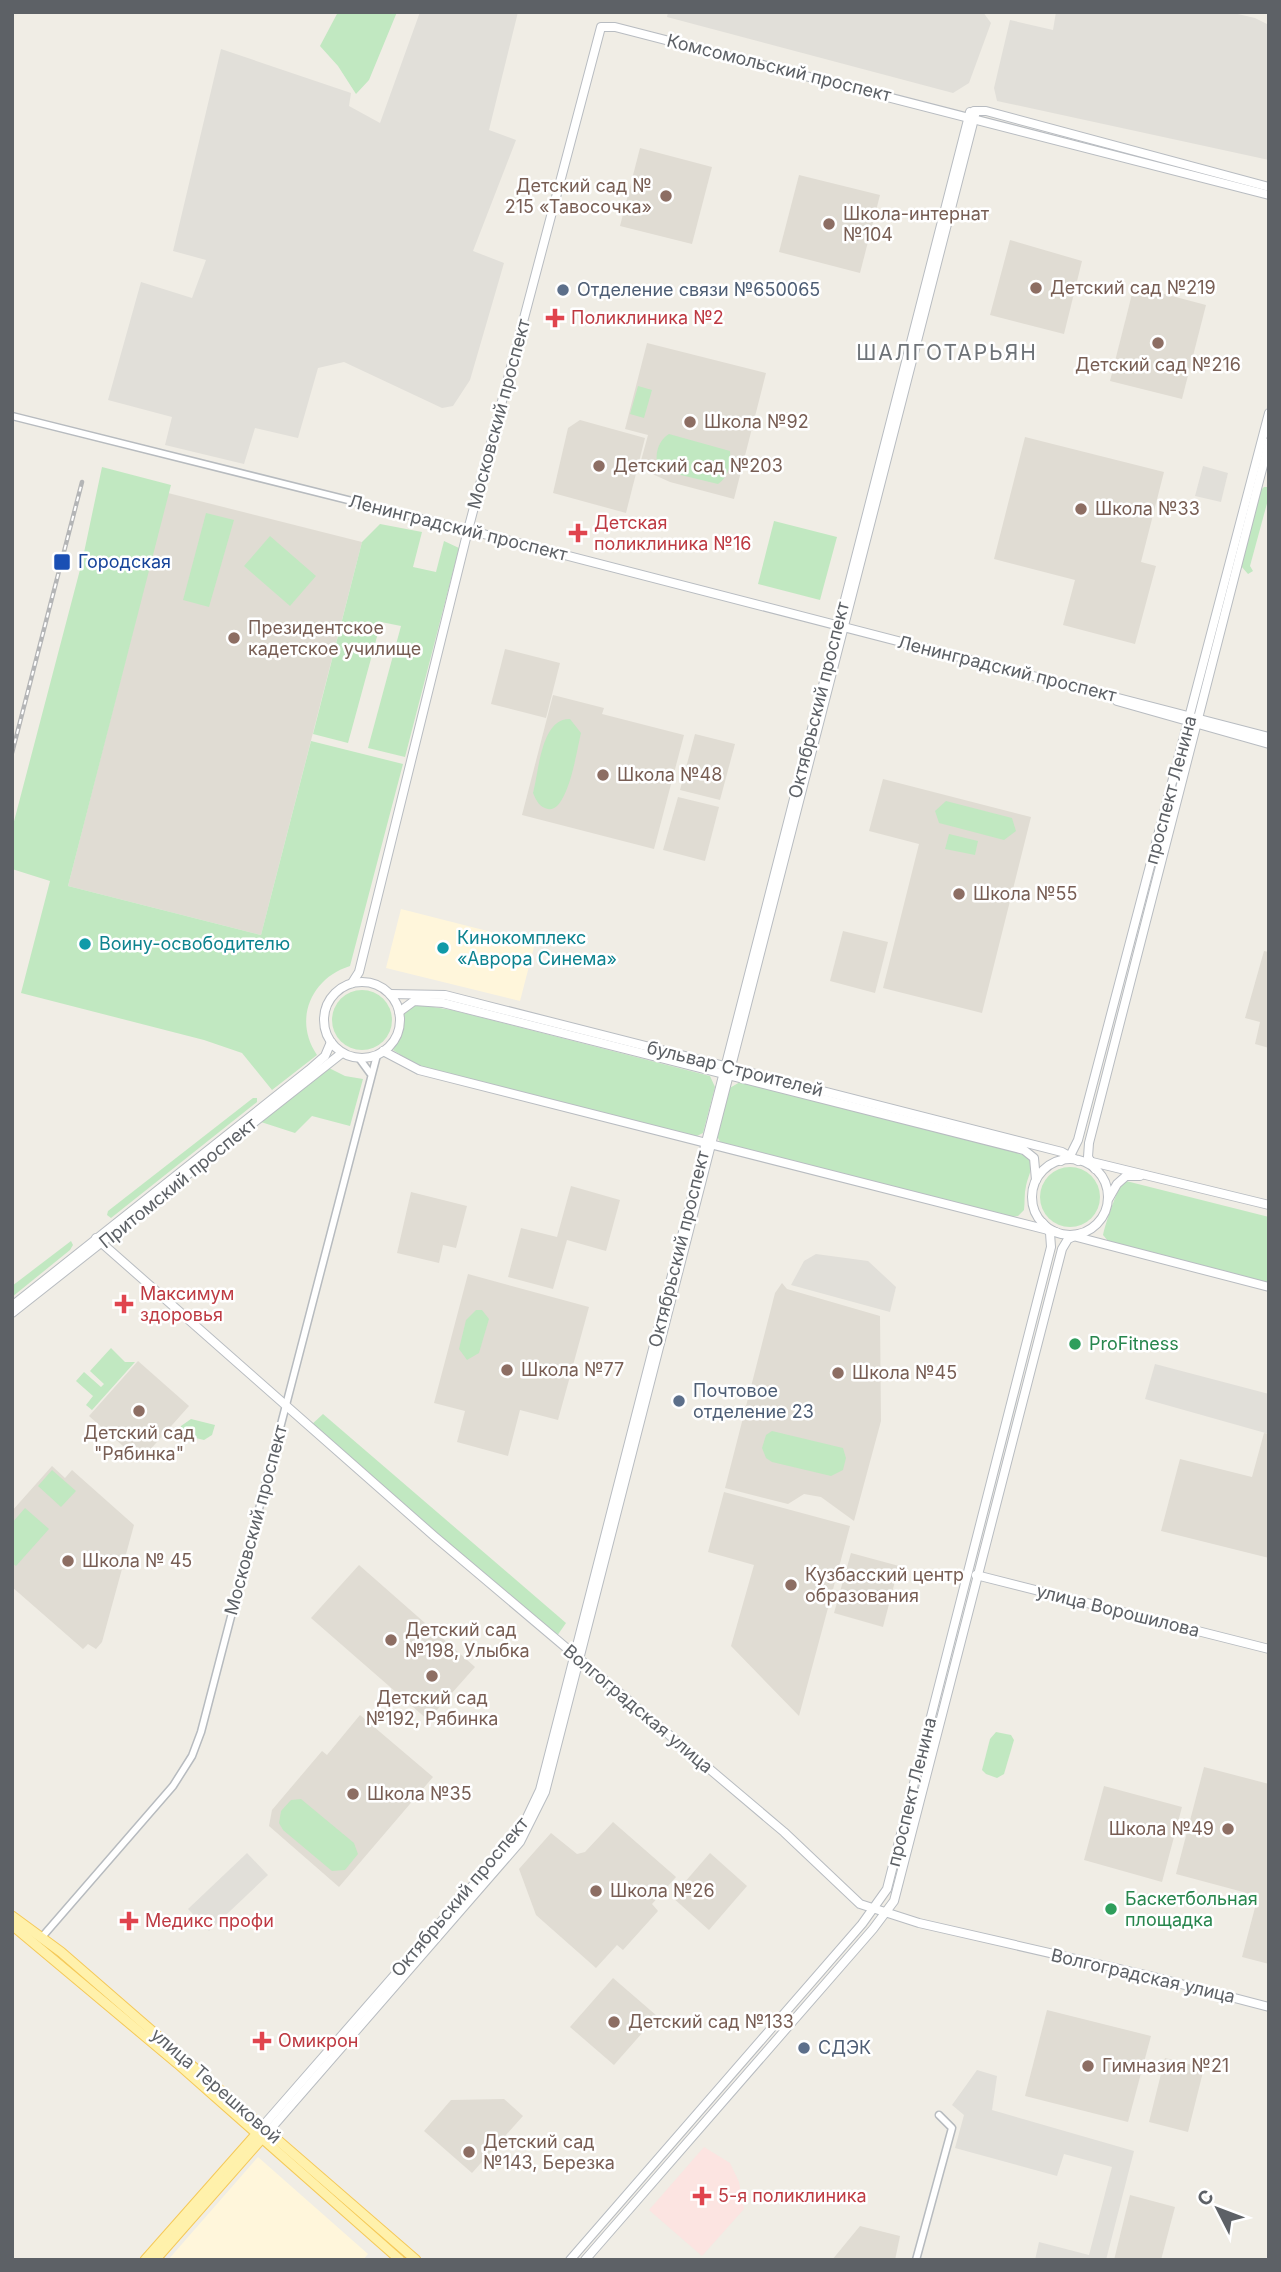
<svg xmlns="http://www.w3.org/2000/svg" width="1281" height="2272" viewBox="0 0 1281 2272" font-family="Inter,sans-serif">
<rect width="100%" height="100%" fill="#f0ede5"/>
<g fill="#fff6db">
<path d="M401,909L535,943L520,1001L386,968Z"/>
<path d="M258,2157L368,2254L363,2260H168Z"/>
</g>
<g fill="#e1dfd9">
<path d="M420,12H518L489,130L516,140L473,251L504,263L470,380L453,406L442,408L344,362L318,368L298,438L255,428L244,464L165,445L172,417L108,400L141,282L192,298L206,260L173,251L221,49L351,93L349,106L380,123Z"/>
<path d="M668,12H983L991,23L969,83L953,93L667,17Z"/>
<path d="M1056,12H1229L1255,18L1269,25V160L997,101L994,88L1010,20L1053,30Z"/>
<path d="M1203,466L1228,473L1221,502L1195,496Z"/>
<path d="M816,1254L868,1261L896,1287L890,1312L791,1285L804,1261Z"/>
<path d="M1155,1364L1269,1394V1434L1145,1399Z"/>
<path d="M247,1853L268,1875L209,1931L188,1909Z"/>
<path d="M977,2070L997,2076L992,2110L1134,2151L1106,2260H1035L1039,2242L1089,2255L1112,2167L1064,2154L1057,2176L955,2148L964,2115L952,2105Z"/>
</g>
<g fill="#e0dcd3">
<path d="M640,148L712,167L692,244L620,226Z"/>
<path d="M799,175L880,195L860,273L779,252Z"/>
<path d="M1010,240L1082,261L1064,334L990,315Z"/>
<path d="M1134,286L1206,305L1182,399L1110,381Z"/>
<path d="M647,343L766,373L734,499L670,482L639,468L648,435L625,429Z"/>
<path d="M580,420L645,438L626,513L553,493L568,428Z"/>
<path d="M1025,437L1164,472L1141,562L1156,566L1135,644L1063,625L1075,580L994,559Z"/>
<path d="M168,493L362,542L261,935L68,886Z"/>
<path d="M505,649L560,663L546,718L491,704Z"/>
<path d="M553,695L604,708L602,714L684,735L654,849L522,815Z"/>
<path d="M695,734L735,744L720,800L680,790Z"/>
<path d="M883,779L1031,817L982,1013L883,988L919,844L869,831Z"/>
<path d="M678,797L719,807L705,861L663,850Z"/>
<path d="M843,931L888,942L875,993L830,981Z"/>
<path d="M1264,951L1269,952V1048L1255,1044L1260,1022L1245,1018Z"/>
<path d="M571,1186L620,1200L606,1251L567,1240L553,1289L508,1277L521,1228L557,1237Z"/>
<path d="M411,1192L467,1206L456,1248L443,1245L439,1263L397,1253Z"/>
<path d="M468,1274L589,1307L558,1420L520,1410L508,1456L457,1442L465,1411L434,1403Z"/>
<path d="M782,1283L787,1289L880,1316L881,1421L854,1521L821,1497L804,1494L788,1504L725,1488L775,1293Z"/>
<path d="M138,1361L189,1406L140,1461L89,1416Z"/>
<path d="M1264,1433L1269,1434V1558L1161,1531L1180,1459L1252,1477Z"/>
<path d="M52,1466L65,1478L72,1470L134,1525L102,1642L96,1649L88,1644L83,1649L12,1587V1511Z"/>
<path d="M724,1492L850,1526L799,1716L731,1646L754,1565L708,1552Z"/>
<path d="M851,1553L899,1566L883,1627L834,1613Z"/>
<path d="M359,1565L475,1667L428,1720L311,1618Z"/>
<path d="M360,1715L433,1777L339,1887L269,1826L272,1810L322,1751L327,1755Z"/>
<path d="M1204,1767L1269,1784V1964L1242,1957L1258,1896L1176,1874Z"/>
<path d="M1104,1786L1182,1807L1162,1882L1084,1860Z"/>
<path d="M613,1822L676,1877L652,1904L658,1911L623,1950L617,1945L596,1968L536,1915L519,1869L551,1833L577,1854L585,1852Z"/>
<path d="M710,1853L747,1886L709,1930L672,1897Z"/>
<path d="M613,1978L657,2016L614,2065L570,2027Z"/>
<path d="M1047,2010L1151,2036L1128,2122L1025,2096Z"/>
<path d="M1165,2058L1204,2068L1188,2132L1149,2122Z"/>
<path d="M504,2099L523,2116L472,2173L424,2131L451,2100Z"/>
<path d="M1130,2195L1175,2207L1161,2260H1114Z"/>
<path d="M860,2226L900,2236L895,2260H832Z"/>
</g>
<path fill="#fce4e1" d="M704,2147L730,2163L739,2182L744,2209L702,2256L649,2210Z"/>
<g fill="#c1e8c1">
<path d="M338,12H397L369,80L356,94L338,66L320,46Z"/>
<path d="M638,386L652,390L644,418L630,414Z"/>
<path d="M669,434L730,451C731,463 729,477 718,484L660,470C653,459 657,441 669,434Z"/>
<path d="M102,467L171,485L68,886L261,935L311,741L403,764L350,966C311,978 293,1020 317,1055L272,1090L242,1053L204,1040L21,993L50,881L12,869V829L82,562Z"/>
<path d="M1264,487H1269V496L1250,566L1253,571L1248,574L1241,566L1260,491Z"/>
<path d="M206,513L234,520L209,607L183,600Z"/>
<path d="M774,521L837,537L820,600L758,584Z"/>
<path d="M380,524L422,532L413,567L436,572L444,541L459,548L405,757L368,748L401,626L381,622L348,743L313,734L362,542Z"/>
<path d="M270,536L316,576L290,606L244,566Z"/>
<path d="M570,719L581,733C577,749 568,813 548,809C539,807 536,800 533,793C539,771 541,718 570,719Z"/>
<path d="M946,801L1012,818L1016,831L1004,840L939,823L935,811Z"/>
<path d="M949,834L978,841L975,855L945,849Z"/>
<circle cx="362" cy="1020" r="30"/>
<path d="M414,1004L452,1010L710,1076L715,1087L703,1133L695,1137L418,1066L393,1050L401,1036L404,1012Z"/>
<path d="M327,1067L345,1076L363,1079L350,1126L312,1116L295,1133L261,1122Z"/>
<path d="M740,1082L1023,1154C1037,1164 1029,1172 1026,1186C1024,1194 1025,1202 1024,1210L1018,1216L1011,1217L721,1144L717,1136L728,1089Z"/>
<path d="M253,1098H257V1102L111,1218L107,1215L108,1211Z"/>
<circle cx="1070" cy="1197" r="30"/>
<path d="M1126,1181L1269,1217V1283L1108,1241L1103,1235C1105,1224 1116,1193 1122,1183Z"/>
<path d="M71,1241L73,1245L70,1250L12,1297V1286Z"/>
<path d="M476,1310H482L489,1319L479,1353L467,1360L459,1349L466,1320Z"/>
<path d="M111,1348L125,1362H135L92,1410L86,1405L93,1396L76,1381L84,1372L101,1387L104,1384L90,1371Z"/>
<path d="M323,1414L566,1623L557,1636L309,1427Z"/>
<path d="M191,1419L215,1425L212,1435L204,1440L179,1434L181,1426Z"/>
<path d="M772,1431L843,1448L846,1458L843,1470L831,1476L772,1462L766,1458L762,1448L766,1435Z"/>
<path d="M52,1470L76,1491L61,1507L38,1486Z"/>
<path d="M25,1508L49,1529L16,1566L12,1563V1523Z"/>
<path d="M996,1732L1011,1735L1014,1740L1004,1774L997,1778L986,1774L982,1770L990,1739Z"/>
<path d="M301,1799L354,1843L358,1854L345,1870L332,1871L283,1830L279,1823L281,1811L291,1800Z"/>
</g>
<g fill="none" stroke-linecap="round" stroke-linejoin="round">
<defs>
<g id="street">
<path d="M12,416L468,530"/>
<path d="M359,1058L370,1073"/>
<path d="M42,1937L173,1786L192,1756L201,1732L377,1055"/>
<path d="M916,2260L952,2128L939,2115"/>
</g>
<g id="secondary">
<path d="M974,111H986L1269,187"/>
<path d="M468,530L1269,737"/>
<path d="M1117,701L1269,744"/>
<circle cx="362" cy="1020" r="38"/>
<path d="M352,983L359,972L468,530L601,27H615L1269,195"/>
<path d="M390,994L445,995L1062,1152L1078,1161"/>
<path d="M399,1012L414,1001L443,1003L1024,1150L1034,1158L1036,1180"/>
<path d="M383,1051L419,1070L1056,1232"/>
<circle cx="1070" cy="1197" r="38"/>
<path d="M1061,1161L1071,1154L1078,1140L1269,413"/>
<path d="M1088,1161L1269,1205"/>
<path d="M1095,1169L1088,1157L1089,1143L1269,442"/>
<path d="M1109,1198L1117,1184L1126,1176H1140"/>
<path d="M1073,1236L1269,1287"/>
<path d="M96,1238L434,1536L784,1832L860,1904L919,1923L1150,1976L1269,2007"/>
<path d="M12,1306L309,1070L325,1056L331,1042"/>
<path d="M12,1313L342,1053"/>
<path d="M976,1575L1269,1649"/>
<path d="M262,2127L521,1830L540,1790L970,112"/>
<path d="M268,2132L520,1842L545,1792L976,111"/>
<path d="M570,2260L862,1924L887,1889L1051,1247L1050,1233L1043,1223"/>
<path d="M585,2260L873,1929L894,1901L1062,1249L1068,1239L1079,1234"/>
</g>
<g id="primary">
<path d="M12,1916L61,1952L416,2260"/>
<path d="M12,1925L178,2064L400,2260"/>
<path d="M145,2260L259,2131"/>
<path d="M155,2260L265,2135"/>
</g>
</defs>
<use href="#street" stroke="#b7bbbf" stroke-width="9"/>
<use href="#secondary" stroke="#b8bcc1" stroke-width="10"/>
<use href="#primary" stroke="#f5c958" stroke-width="11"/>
<use href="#street" stroke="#fff" stroke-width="6"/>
<use href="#secondary" stroke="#fff" stroke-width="8"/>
<use href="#primary" stroke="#fff1ab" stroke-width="9"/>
<defs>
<path id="rail" d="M12,753L82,482"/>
</defs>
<use href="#rail" stroke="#b4b5b6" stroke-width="4.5"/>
<use href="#rail" stroke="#fff" stroke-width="2" stroke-dasharray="5" stroke-linecap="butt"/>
</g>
<g fill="#8d6e63" stroke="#fff" stroke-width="2.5">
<circle cx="666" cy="196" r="7"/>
<circle cx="829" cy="224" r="7"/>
<circle cx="1036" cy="288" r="7"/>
<circle cx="1158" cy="343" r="7"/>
<circle cx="690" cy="422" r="7"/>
<circle cx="599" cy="466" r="7"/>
<circle cx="1081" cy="509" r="7"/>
<circle cx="234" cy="638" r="7"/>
<circle cx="603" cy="775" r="7"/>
<circle cx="959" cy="894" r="7"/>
<circle cx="507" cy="1370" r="7"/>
<circle cx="838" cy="1373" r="7"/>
<circle cx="139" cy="1411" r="7"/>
<circle cx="68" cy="1561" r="7"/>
<circle cx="791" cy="1585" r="7"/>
<circle cx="391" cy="1640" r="7"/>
<circle cx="432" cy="1676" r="7"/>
<circle cx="353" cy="1794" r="7"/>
<circle cx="1228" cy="1829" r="7"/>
<circle cx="596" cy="1891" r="7"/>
<circle cx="614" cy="2022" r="7"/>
<circle cx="1088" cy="2066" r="7"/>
<circle cx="469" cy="2152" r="7"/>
</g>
<g fill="#5c6f8a" stroke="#fff" stroke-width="2.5">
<circle cx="563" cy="290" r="7"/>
<circle cx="679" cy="1401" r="7"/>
<circle cx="804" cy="2048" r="7"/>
</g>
<g fill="#e0444e" stroke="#fff" stroke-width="2.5">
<path d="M551.5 307.5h7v7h7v7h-7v7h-7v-7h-7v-7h7z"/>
<path d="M574.5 522.5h7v7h7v7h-7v7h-7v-7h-7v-7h7z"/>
<path d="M120.5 1293.5h7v7h7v7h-7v7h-7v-7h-7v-7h7z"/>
<path d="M125.5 1910.5h7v7h7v7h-7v7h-7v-7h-7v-7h7z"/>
<path d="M258.5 2030.5h7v7h7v7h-7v7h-7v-7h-7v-7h7z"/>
<path d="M698.5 2185.5h7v7h7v7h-7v7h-7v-7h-7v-7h7z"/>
</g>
<rect fill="#1a4fb4" stroke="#fff" stroke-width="2.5" x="53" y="553" width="18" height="18" rx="3.5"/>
<g fill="#0f9aa8" stroke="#fff" stroke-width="2.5">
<circle cx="85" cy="944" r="7"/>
<circle cx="443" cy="948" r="7"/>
</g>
<g fill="#2e9e5b" stroke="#fff" stroke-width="2.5">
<circle cx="1075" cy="1344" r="7"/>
<circle cx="1111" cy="1909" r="7"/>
</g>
<g text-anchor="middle" stroke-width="5" stroke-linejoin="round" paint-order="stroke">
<g font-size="18" fill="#5d6166" stroke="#fff">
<text transform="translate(779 68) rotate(14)" y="6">Комсомольский проспект</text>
<text transform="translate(499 414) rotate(-75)" y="6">Московский проспект</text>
<text transform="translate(458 528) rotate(14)" y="6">Ленинградский проспект</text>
<text transform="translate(1007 669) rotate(14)" y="6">Ленинградский проспект</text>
<text transform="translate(819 700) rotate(-76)" y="6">Октябрьский проспект</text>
<text transform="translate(1171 790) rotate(-75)" y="6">проспект Ленина</text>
<text transform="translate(735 1069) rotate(14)" y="6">бульвар Строителей</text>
<text transform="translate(178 1183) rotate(-39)" y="6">Притомский проспект</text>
<text transform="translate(679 1249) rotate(-76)" y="6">Октябрьский проспект</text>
<text transform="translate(256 1520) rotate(-75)" y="6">Московский проспект</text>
<text transform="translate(1118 1611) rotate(14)" y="6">улица Ворошилова</text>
<text transform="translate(638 1709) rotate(40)" y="6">Волгоградская улица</text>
<text transform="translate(912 1792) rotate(-76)" y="6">проспект Ленина</text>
<text transform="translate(460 1897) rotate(-50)" y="6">Октябрьский проспект</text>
<text transform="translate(1143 1976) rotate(13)" y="6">Волгоградская улица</text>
<text transform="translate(216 2086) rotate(41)" y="6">улица Терешковой</text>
</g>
<g font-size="18" fill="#785e54" stroke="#fff" text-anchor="start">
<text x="652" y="192" text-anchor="end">Детский сад №<tspan x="652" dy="21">215 «Тавосочка»</tspan></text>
<text x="843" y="220">Школа-интернат<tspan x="843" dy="21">№104</tspan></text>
<text x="1050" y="294">Детский сад №219</text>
<text x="1158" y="371" text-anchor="middle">Детский сад №216</text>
<text x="704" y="428">Школа №92</text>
<text x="613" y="472">Детский сад №203</text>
<text x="1095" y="515">Школа №33</text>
<text x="248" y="634">Президентское<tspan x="248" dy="21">кадетское училище</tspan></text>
<text x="617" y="781">Школа №48</text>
<text x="973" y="900">Школа №55</text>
<text x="521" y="1376">Школа №77</text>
<text x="852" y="1379">Школа №45</text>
<text x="139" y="1439" text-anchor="middle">Детский сад<tspan x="139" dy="21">"Рябинка"</tspan></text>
<text x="82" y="1567">Школа № 45</text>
<text x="805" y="1581">Кузбасский центр<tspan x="805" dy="21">образования</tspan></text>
<text x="405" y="1636">Детский сад<tspan x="405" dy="21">№198, Улыбка</tspan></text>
<text x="432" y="1704" text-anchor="middle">Детский сад<tspan x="432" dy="21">№192, Рябинка</tspan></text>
<text x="367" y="1800">Школа №35</text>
<text x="1214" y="1835" text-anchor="end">Школа №49</text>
<text x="610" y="1897">Школа №26</text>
<text x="628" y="2028">Детский сад №133</text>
<text x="1102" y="2072">Гимназия №21</text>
<text x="483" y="2148">Детский сад<tspan x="483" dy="21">№143, Березка</tspan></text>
</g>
<g font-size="18" fill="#4e5e75" stroke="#fff" text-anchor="start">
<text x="577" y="296">Отделение связи №650065</text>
<text x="693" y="1397">Почтовое<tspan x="693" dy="21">отделение 23</tspan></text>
<text x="818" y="2054">СДЭК</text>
</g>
<g font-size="18" fill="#be3a42" stroke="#fff" text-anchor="start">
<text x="571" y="324">Поликлиника №2</text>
<text x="594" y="529">Детская<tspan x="594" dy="21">поликлиника №16</tspan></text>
<text x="140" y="1300">Максимум<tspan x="140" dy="21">здоровья</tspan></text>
<text x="145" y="1927">Медикс профи</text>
<text x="278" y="2047">Омикрон</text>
<text x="718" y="2202">5-я поликлиника</text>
</g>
<g font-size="18" fill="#164399" stroke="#fff" text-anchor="start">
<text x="78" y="568">Городская</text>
</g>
<g font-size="18" fill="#0d838f" stroke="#fff" text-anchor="start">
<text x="457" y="944">Кинокомплекс<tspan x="457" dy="21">«Аврора Синема»</tspan></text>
<text x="99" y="950">Воину-освободителю</text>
</g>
<g font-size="18" fill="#27864d" stroke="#fff" text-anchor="start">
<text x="1089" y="1350">ProFitness</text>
<text x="1125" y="1905">Баскетбольная<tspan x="1125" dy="21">площадка</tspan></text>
</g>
<g font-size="21" letter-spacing="2" fill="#6e7378" stroke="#fff">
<text x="947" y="360">ШАЛГОТАРЬЯН</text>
</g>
</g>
<rect width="1281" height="2272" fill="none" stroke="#5d6166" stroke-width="28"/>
<g transform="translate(1218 2209) rotate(312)" stroke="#ffffff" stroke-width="5" paint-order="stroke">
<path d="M0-5L12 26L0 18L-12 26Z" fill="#5d6166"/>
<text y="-10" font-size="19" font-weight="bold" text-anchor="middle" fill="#5d6166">С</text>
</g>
</svg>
